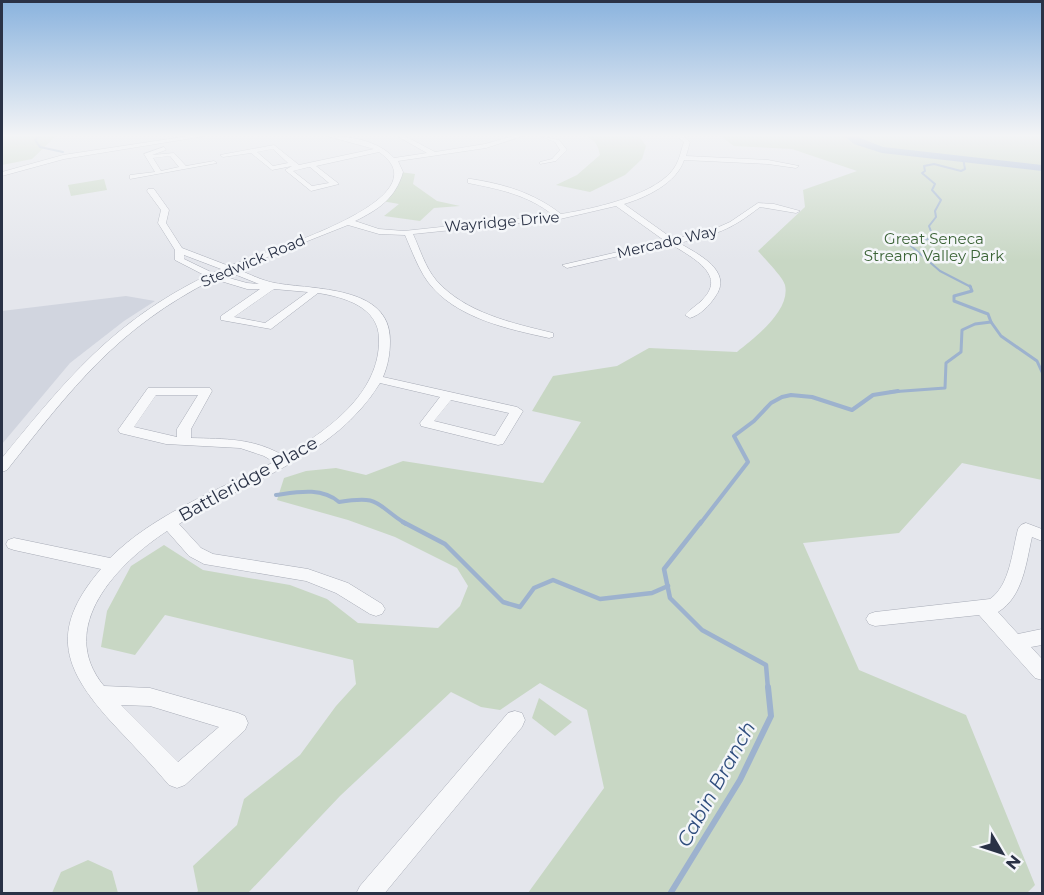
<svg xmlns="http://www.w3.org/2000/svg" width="1044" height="895" viewBox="0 0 1044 895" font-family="Montserrat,sans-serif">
<rect width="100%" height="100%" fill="#e4e6ec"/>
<path fill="#d1d5df" d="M126,296L155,301L124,321L70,363L2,444V311Z"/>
<g fill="#c8d7c4">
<path d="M2,136H56L32,159L2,165Z"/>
<path d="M585,136H639L646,146L642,159L625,175L590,192L556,185L577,175L600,155C598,145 595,139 585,136Z"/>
<path d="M720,136H1042V480L962,463L899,533L803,543L859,670L966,715L1035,885L1026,894L528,893L604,788L587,710L540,683L500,710L481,707L451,692L340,796L248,893H196L198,891L193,866L237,825L244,799L300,755L336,706L356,684L353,660L165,615L135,655L101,647L107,611L131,566L164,545L203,570L290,585L327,599L358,623L438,628L460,606L468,586L457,568L395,537L348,520L277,500L284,478L306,471L336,468L366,475L403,461L543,483L581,422L532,411L553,376L617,366L649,348L737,352C754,338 791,311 785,285C783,277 765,259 758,251L805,207L803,190L857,171L792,149L734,146Z"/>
<path d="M400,172L415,174L413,184L437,201L460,206L434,208L420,221L384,216L399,204L382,201Z"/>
<path d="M104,179L107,190L71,196L68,185Z"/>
<path d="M539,698L572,722L555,736L532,718Z"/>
<path d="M88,860L112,871L118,893H52L61,872Z"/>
</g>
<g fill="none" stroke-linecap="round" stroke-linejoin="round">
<g stroke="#9db2ce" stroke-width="2">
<path d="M40,136L35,140L40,147L63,152"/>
<path d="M963,158L965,169L961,171L934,164L924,166L925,171L922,173L935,184L932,190L941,200L935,211L936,217L929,226L933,237L910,245L940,271L971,287"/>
</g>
<g stroke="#9db2ce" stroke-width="3">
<path d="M991,322L1001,336L1037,361L1042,372"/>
<path d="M890,392L945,388L946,363L961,352L962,330L975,324L991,322L988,314L954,301V296L972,291L970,286"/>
</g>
<g stroke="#9db2ce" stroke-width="4">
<path d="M276,495C298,492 321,487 339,502C382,495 374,504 406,524"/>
<path d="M700,524L748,462L734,436L754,421L771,403L782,397L791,395L812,397L852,410L873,395L898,391"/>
</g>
<g stroke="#9db2ce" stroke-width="4.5">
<path d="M403,522L445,544L503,602L520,607L534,588L553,580L600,599L652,593L668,586"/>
<path d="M701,522L664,569L670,598L702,630L766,665L768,689"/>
</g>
<path stroke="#9db2ce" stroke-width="6" d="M670,894L740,780L771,716L768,687"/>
<path fill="#9db2ce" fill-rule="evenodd" d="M844,136H855L883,147L1042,165V171L882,153L854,144Z"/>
<defs>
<g id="minor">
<path d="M189,136H205L64,159L2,176V172L63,155Z"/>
<path d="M327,136C349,136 378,140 394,158L427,153L397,136H405L435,152L485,144L513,136H523L486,148L398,161L403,172C396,198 378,210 355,221L379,229L404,231L553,215C528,195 499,189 468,183V179H471C504,184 534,193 561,214C592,209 660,195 676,165C680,158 681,150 684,142L677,136H684L690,142L686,156L768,160L799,166L796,168L768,164L684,160C677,183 645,198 624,204L673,239L712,230L730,222L758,203L774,204L800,211L796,213L760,207C729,231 717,234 679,243C698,254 734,271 715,297C709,306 700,315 690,318L685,315C690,309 698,305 703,299C728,274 689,256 671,244L567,268L562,265L665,241L616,206L560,219L413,234C420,249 425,267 436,280C465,313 512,323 553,333V337L549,338C508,329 455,318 428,282C418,268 412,251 405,235L379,234L348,225L237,269C249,274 263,281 275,283C313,290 391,285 390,341C390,354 388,365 383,377L517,407L523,411L503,444L498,445L421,426L420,423L440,397L380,383C334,458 248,479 179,524L201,548L213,554L308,569L348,583L382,604L385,609L382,614L376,616L370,614L336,593L306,581L204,564L189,556L167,531C118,563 55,627 104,686L150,688L238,713L245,716L248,723L245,730L185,785L177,788L169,785C152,765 134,746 116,727C64,671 47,632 101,569L14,550L8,548L6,544L8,540L14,538L110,558C154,514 218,490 274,462L264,456L240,448L166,444L120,433L118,430L148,388H210L212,391L191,429V438C225,439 254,438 284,456C327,431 380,394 379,339C379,307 344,297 318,293L271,329L221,320V316L260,289H247L214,279C117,328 72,388 7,470L2,472V458C66,380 112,322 206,276L175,260V250L158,223L161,210L147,191L148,189H154L169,210L166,223L182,248L229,266C256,254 449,200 379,152L316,166L339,184L311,191L285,170L292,166L272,170L251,153L223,157L220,155L274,145L299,165L374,149ZM273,149L288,163L273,166L257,152ZM309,167H310L329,183L312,186L293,171ZM184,255L221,269L213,273L184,259ZM229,272L259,284L247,283L222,276ZM274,289L308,292L265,323L234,317ZM156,395H198L177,429V437L134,427ZM451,400L509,413L495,436L434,421ZM121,705L150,706L219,727L178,762Z"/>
<path d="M540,136L559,140L567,150L556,161L540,164V162L552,159L560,150L555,142Z"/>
<path d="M164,147L166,150L152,155L174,153L186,166L214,161L217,163L130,179V175L155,172L144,154ZM170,156L179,167L161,171L153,158Z"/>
<path d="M1026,523L1042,529V541L1032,537C1026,563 1023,597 998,612L1018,634L1042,629V645L1031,647L1042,659V680L1035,678L979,615L875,626L869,624L866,619L869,614L875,612L990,599C1010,585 1012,552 1018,529L1021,525Z"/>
<path d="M515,711L522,713L525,720L522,727L384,894H356L360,886L508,713Z"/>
</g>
</defs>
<use href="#minor" stroke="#a8acb7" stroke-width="1"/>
<use href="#minor" fill="#f7f8fa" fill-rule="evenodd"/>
</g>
<linearGradient id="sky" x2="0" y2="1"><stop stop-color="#8ab3de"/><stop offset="0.52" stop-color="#f3f4f6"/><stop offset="1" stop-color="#f3f4f6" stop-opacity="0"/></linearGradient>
<rect width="1044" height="261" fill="url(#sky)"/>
<g text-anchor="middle" stroke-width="5" stroke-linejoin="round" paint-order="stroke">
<g font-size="15" fill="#2a3246" stroke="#f4f6f9">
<text transform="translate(502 222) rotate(-5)" y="5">Wayridge Drive</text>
<text transform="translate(667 242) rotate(-13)" y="5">Mercado Way</text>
<text transform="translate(253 261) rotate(-23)" y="5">Stedwick Road</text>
</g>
<g font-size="15" fill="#3b6336" stroke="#f4f6f9">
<text x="934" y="244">Great Seneca<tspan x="934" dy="17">Stream Valley Park</tspan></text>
</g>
<g font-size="18" fill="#2a3246" stroke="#f4f6f9">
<text transform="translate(248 479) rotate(-29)" y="6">Battleridge Place</text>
</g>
<g font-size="20" font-style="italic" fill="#304e7e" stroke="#f4f6f9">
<text transform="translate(716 784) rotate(-61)" y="7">Cabin Branch</text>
</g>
</g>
<rect width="1044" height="895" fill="none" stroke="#2a3246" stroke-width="6"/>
<g transform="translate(1002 853) rotate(129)" stroke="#f4f6f9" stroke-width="4.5" paint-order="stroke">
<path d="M0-4.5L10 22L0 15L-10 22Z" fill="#2a3246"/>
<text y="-9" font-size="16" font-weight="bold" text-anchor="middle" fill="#2a3246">N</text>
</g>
</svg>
